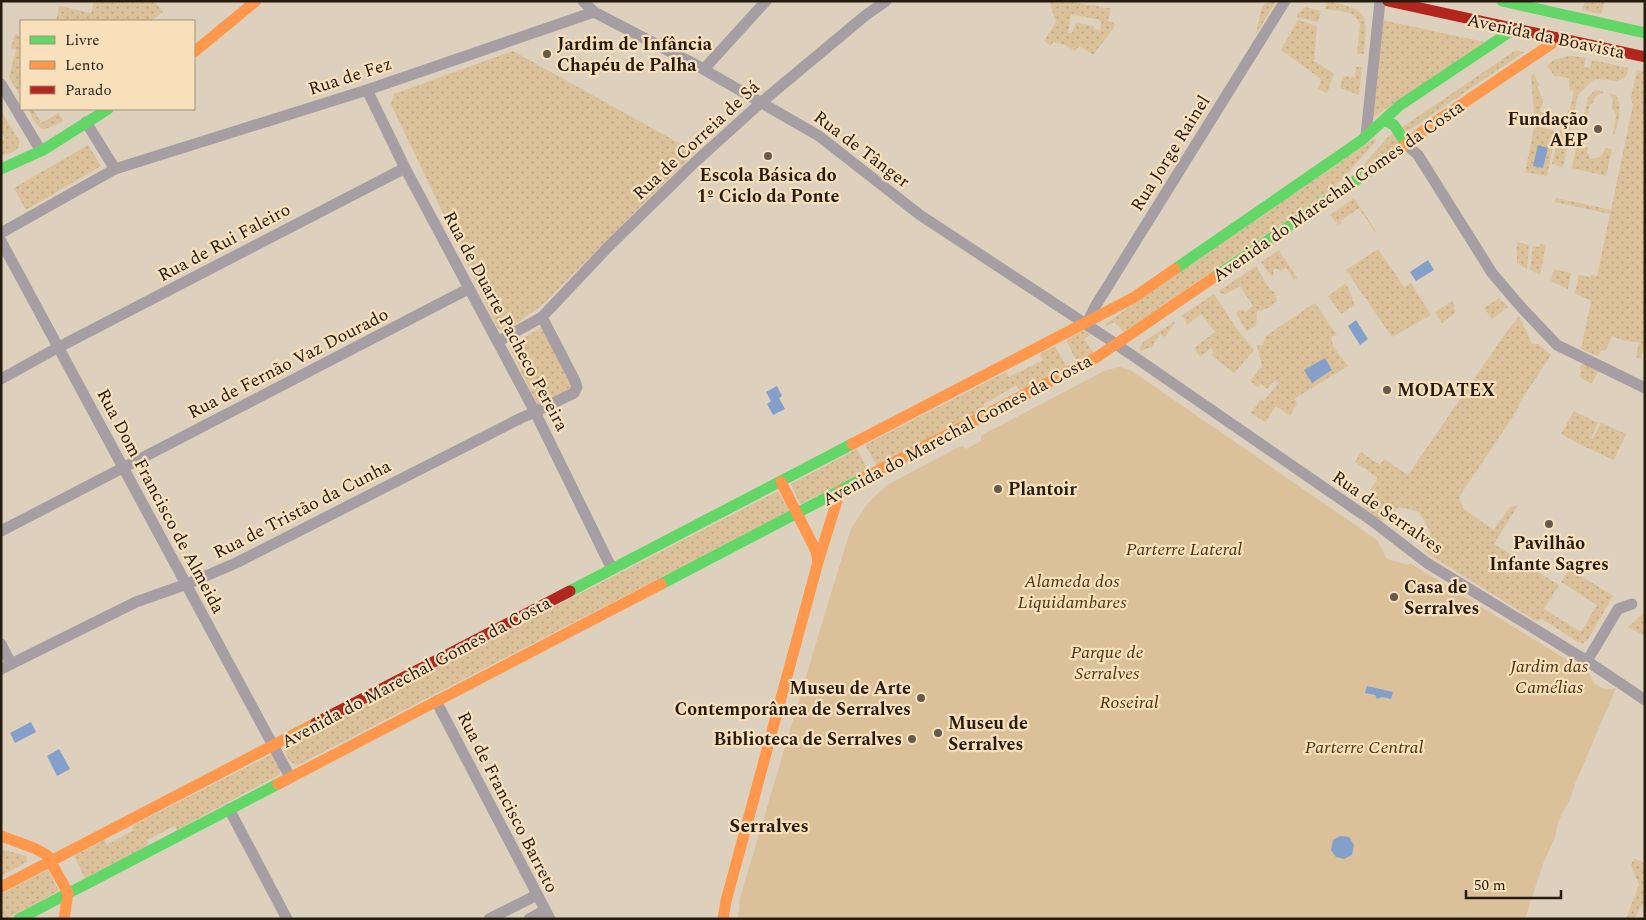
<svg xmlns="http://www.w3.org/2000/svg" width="1646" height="920" viewBox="0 0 1646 920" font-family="Spectral,serif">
<defs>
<pattern id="grass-dots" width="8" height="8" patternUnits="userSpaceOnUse" patternTransform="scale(1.25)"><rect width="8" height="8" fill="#dac199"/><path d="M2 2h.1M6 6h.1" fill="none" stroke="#bba583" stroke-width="1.8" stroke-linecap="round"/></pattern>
</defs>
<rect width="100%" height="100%" fill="#ddd0bd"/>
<g fill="url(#grass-dots)" fill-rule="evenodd">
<path d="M94,1H154L163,12L151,21H147L145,19L142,21H56L59,6L91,13Z"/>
<path d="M1049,1H1075L1085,5H1095L1103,8H1111L1108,21L1115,23L1113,29L1093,55L1079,46L1075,51L1065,45L1053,42L1051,46L1044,41L1056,22ZM1071,14L1100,20L1101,23L1100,30L1094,29V26L1076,23L1072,33H1068Z"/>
<path d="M1270,1H1276L1256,34L1262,6Z"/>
<path d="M1326,1C1369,10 1368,12 1364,54H1357L1360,25C1357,10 1337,11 1325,9Z"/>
<path d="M1585,1H1605L1601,14L1582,10Z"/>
<path d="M1305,7L1321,11L1318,22L1297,17V14Z"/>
<path d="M1298,20L1317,26L1314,61L1334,74L1327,93L1318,89L1321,79L1281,50Z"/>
<path d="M1382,20L1484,42L1374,117L1371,116Z"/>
<path d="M15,34L21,36V88L19,94L9,77L16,50L11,48Z"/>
<path d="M1516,50L1524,52L1405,133L1401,128Z"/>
<path d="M513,51L695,152L541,306L506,331L498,329L391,104L394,94Z"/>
<path d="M1568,56H1575L1586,58L1584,67L1590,68L1592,60L1628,68L1627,75L1624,78L1617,81L1597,79L1592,81L1578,95L1563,167L1552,164L1560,131H1561L1563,124H1565L1568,110H1570L1574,91L1570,90L1569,78L1557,76L1555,77L1547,65L1554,60Z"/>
<path d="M1356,67H1362L1359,95L1340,88L1343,76L1355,77Z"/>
<path d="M1637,70L1645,72V340L1641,359L1636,357L1639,342L1625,341L1612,336L1606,350L1601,351L1598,356L1581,349L1591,301L1575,293L1579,275L1590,277L1591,275L1597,276L1610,214L1555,202L1556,198L1611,210L1633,105L1631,98Z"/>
<path d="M1534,74L1539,85L1537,87L1543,100L1540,112L1546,114L1543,128L1556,131L1547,176L1525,172L1535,124L1531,76Z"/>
<path d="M1595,90H1599L1604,92L1596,96L1592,104H1590L1587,119H1583L1588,97Z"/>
<path d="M1608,93L1616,95C1623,107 1618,121 1615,134H1613L1616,115L1612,108L1613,99Z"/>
<path d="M29,109H33L41,123L59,113L63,121C40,133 40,132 28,110Z"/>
<path d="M1,111L19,140C21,152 11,152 1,156V140L5,139L1,130Z"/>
<path d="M1580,130L1583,134L1586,135L1583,147L1588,148L1587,154L1590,155L1589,158C1598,160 1603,157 1605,148L1612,149L1606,176L1572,168Z"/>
<path d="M1394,133L1401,143L1365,166L1364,164L1388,137Z"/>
<path d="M1374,139H1376V141L1335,187L1124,332L1114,322L1105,327L1107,323L1132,305Z"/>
<path d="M88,145L101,166L26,210L14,188Z"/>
<path d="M1354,198L1376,231L1375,232L1359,208L1340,221L1342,223L1338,225L1330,215Z"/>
<path d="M1517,242L1529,245L1527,269L1517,263Z"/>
<path d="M1540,244L1546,245L1540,275L1530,270L1533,246L1539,247Z"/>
<path d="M1378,249L1404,287L1411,283L1431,315L1392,337L1346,270Z"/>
<path d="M1279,250L1297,278L1294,280L1286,267L1281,271L1278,269H1274L1273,272L1274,275L1272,277L1261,262Z"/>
<path d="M1256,266L1269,288L1275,293L1277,300C1272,307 1265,310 1257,311L1256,325L1247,332L1236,313L1243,309L1245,312L1253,306L1240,286L1224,295L1223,293L1221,294L1219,291Z"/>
<path d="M1554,269L1571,273L1568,289L1551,281Z"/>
<path d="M1346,283L1355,305L1341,314L1328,296Z"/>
<path d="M1214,294L1236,328L1254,350L1234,373L1211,355L1214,353L1211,348L1200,357L1194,348L1215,332L1201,314L1187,325L1185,319L1181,316Z"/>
<path d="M1499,298L1508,307L1492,319L1484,308Z"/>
<path d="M1452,301L1455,306L1453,308L1456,312L1442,323L1435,312Z"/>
<path d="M1315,303L1337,335L1331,337L1333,346L1348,366L1294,399L1297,403L1290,416L1276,406L1265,422L1251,413L1261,399L1264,401L1278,383L1275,380L1267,389L1261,384L1258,387L1250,381L1262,366L1257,345H1263L1266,336Z"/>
<path d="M1519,316L1532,344H1538L1551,355L1520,402L1516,412L1459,497L1464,509L1493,530L1510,507L1518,505L1494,544L1559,585L1544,609L1581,632L1597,605L1561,582L1570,569L1613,596L1587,641L1583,643L1578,642L1542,619L1536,621L1425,552L1431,533L1419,512L1399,507L1381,521L1361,504L1378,478L1355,462L1361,452L1380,465L1384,459L1408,475L1505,334Z"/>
<path d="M1174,322L1175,323L1165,337L1160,334L1151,348L1150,347L1142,351L1140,350V347L1143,342Z"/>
<path d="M542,327L573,388L538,406L509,346Z"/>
<path d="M1087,329L1093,333L1084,339L1093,352L1077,362L1066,340Z"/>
<path d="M1055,346L1067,367L1020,391L1017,386H1015L984,404L986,409L877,466L865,445L1006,372L1009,377L1043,360L1040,354Z"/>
<path d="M1584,364L1599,371L1591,384L1580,377L1581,369L1579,368L1581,365Z"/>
<path d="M1574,411L1598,423L1591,438L1593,439L1601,423L1626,434L1614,460L1583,446L1561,434Z"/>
<path d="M857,449L868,470L800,504L791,484Z"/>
<path d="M778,491L789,511L298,765C290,764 284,755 286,746Z"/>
<path d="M1645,612V636L1628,627Z"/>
<path d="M272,754L280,770V774L177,830L175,826L147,840L149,845L85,878L74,856L104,840L107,845L134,830L132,826Z"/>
<path d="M1,849L26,856L27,862L1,876Z"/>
<path d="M1634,858L1645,864V900L1634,919H1626L1639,885L1631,865Z"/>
<path d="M48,870L59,891L6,919H1V894Z"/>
</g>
<path fill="#dac199" d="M1120,367L1132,371L1377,540L1387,559L1408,565L1410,563L1590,674C1592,686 1604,691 1616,688L1575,784L1569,802L1563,811L1558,823L1555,837L1543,864L1525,919H738L740,898L825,613L848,538L852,527L867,504L887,485L959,447L963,446L966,449L981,441V436L986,433L1106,370Z"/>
<g fill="#84a0ca">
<path d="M1538,145L1548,148L1543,168L1533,166Z"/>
<path d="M1428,260L1434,270L1416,281L1410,272Z"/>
<path d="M1356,320L1368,339L1360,345L1348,326Z"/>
<path d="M1325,358L1332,370L1312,383L1304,370Z"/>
<path d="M777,386L782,396L779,398L785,409L773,415L767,404L771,401L766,392Z"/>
<path d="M1367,686L1393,692L1391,699L1382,697L1377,699L1375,695L1365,693Z"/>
<path d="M31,722L36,732L15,743L10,733Z"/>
<path d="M59,749L70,769L57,776L47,756Z"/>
<path d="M1340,836L1349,837L1354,845L1352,855L1344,859L1336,857L1331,850L1333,840Z"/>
</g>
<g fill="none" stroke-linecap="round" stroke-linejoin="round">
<g stroke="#a79ea4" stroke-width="11">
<path d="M583,1L594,12L696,65L819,136L920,215L1110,340L1371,520L1427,563L1587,661L1645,700"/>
<path d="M704,69L766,1"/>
<path d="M1,84L41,151"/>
<path d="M367,90L405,168L535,412L612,569"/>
<path d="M770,95L866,15L886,1"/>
<path d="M1366,135L1380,1"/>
<path d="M1407,145L1418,155L1492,273L1521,307L1557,345L1645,388"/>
<path d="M115,169L367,90L594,12"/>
<path d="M1,233L115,169L86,122"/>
<path d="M1,241L290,777"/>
<path d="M1087,323L1096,305L1285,1"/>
<path d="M499,341L542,317L609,246L694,163L756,107"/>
<path d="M1,379L59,347L405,168"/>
<path d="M1,531L468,289"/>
<path d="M1,644L11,664"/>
<path d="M1587,661L1618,609L1632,604"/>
<path d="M1,669L136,602L187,584L236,563L521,418L535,412L574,393L577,387L575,381L542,317"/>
<path d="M436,701L550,919"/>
<path d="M229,809L287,919"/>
<path d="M489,919L537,895"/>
<path d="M529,919L545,910"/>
</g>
<g stroke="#63d668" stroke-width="11">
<path d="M1502,1L1645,33"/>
<path d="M1384,120L1394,125L1407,145"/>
<path d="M1,169L43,150L108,109"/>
<path d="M1175,269L1362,140L1399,106L1514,29"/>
<path d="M1213,278L1393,155"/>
<path d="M661,584L864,478"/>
<path d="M570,591L852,444"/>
<path d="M19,919L278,784"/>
</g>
<g stroke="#ff974d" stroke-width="11">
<path d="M194,52L256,1"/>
<path d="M1393,155L1428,127L1560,38"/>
<path d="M852,444L1133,298L1175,269"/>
<path d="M864,478L1097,357L1213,278"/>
<path d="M781,482L816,551L818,562"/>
<path d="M278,784L661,584"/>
<path d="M1,836L34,848L47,855L68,893L64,919"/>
<path d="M1,887L316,723"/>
<path d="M723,919L726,901L818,562L840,491"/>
</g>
<g stroke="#b3261e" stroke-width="11">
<path d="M1388,1L1645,57"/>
<path d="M316,723L570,591"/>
</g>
<path stroke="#a79ea4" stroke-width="11" d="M756,107L770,95"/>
</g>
<g fill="#655b4c" stroke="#f9e0bc" stroke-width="2">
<circle cx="547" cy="54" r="5"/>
<circle cx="1598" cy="129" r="5"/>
<circle cx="768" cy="156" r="5"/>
<circle cx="1387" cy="390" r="5"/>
<circle cx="998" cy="489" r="5"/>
<circle cx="1549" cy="524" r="5"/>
<circle cx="1394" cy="597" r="5"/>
<circle cx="921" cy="698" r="5"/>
<circle cx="938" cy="733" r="5"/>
<circle cx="912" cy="739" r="5"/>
</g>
<g text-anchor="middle" stroke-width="4.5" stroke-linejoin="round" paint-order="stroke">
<g font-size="18" fill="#251c0f" stroke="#f9e0bc">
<text transform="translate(1546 36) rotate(12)" y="6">Avenida da Boavista</text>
<text transform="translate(350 76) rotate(-18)" y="6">Rua de Fez</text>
<text transform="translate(696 140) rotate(-43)" y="6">Rua de Correia de Sá</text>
<text transform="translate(862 149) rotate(37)" y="6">Rua de Tânger</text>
<text transform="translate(1170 153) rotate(-58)" y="6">Rua Jorge Rainel</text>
<text transform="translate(1338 191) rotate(-35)" y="6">Avenida do Marechal Gomes da Costa</text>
<text transform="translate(224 242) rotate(-28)" y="6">Rua de Rui Faleiro</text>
<text transform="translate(506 321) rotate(62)" y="6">Rua de Duarte Pacheco Pereira</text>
<text transform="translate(288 363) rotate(-27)" y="6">Rua de Fernão Vaz Dourado</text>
<text transform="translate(957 430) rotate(-28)" y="6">Avenida do Marechal Gomes da Costa</text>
<text transform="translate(161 501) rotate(62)" y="6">Rua Dom Francisco de Almeida</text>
<text transform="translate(302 509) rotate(-27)" y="6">Rua de Tristão da Cunha</text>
<text transform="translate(1388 512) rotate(35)" y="6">Rua de Serralves</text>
<text transform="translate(416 672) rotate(-28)" y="6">Avenida do Marechal Gomes da Costa</text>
<text transform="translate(508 802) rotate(63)" y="6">Rua de Francisco Barreto</text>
</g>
<g font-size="18" font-weight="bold" fill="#251c0f" stroke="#f9e0bc" text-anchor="start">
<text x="557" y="50">Jardim de Infância<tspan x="557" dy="21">Chapéu de Palha</tspan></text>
<text x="1588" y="125" text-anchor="end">Fundação<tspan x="1588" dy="21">AEP</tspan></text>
<text x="768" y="181" text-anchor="middle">Escola Básica do<tspan x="768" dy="21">1º Ciclo da Ponte</tspan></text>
<text x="1397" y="396">MODATEX</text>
<text x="1008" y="495">Plantoir</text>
<text x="1549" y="549" text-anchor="middle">Pavilhão<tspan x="1549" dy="21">Infante Sagres</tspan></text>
<text x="1404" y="593">Casa de<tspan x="1404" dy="21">Serralves</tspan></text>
<text x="911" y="694" text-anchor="end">Museu de Arte<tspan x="911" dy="21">Contemporânea de Serralves</tspan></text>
<text x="948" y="729">Museu de<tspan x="948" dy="21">Serralves</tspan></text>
<text x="902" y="745" text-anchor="end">Biblioteca de Serralves</text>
</g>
<g font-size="18" font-style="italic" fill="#483411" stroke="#f9e0bc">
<text x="1184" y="555">Parterre Lateral</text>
<text x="1072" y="587">Alameda dos<tspan x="1072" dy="21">Liquidambares</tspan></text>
<text x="1107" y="658">Parque de<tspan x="1107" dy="21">Serralves</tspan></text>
<text x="1549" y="672">Jardim das<tspan x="1549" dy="21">Camélias</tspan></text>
<text x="1129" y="708">Roseiral</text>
<text x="1364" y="753">Parterre Central</text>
</g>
<g font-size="19" font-weight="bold" fill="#251c0f" stroke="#f9e0bc">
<text x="769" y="832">Serralves</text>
</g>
</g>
<rect width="1646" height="920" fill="none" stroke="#251c0f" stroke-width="5"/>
<rect x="20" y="20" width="175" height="90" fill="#f9e0bc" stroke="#a49277"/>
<rect x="30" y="36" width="25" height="8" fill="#63d668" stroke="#a49277"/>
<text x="65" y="45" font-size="15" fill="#251c0f">Livre</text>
<rect x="30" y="61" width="25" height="8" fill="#ff974d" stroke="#a49277"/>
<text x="65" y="70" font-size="15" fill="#251c0f">Lento</text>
<rect x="30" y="86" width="25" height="8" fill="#b3261e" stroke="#a49277"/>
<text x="65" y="95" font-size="15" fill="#251c0f">Parado</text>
<path d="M1466 890v8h95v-8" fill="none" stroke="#251c0f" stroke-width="2.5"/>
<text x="1474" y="890" font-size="15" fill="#251c0f" stroke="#f9e0bc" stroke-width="4" paint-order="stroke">50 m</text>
</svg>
